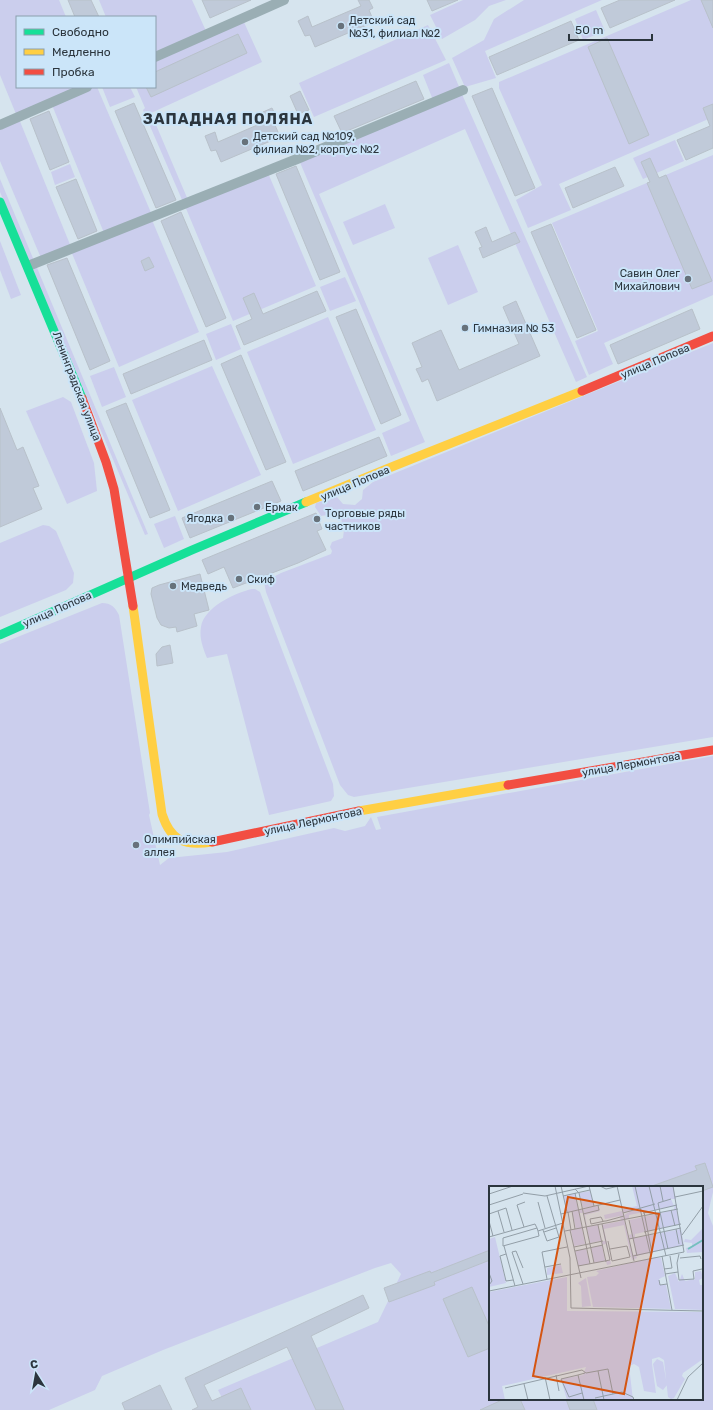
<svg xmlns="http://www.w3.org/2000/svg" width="713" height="1410" viewBox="0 0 713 1410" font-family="Rubik,sans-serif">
<rect width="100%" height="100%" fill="#d6e4ee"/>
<g fill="#cbceed" fill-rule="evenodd">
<path d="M0,0H59L66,17H17V87H81L16,114L0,75Z"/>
<path d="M99,0H192L206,31L155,54V17H106Z"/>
<path d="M463,0H506L489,6L475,20L442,39L430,15Z"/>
<path d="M524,0H602L485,51L496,78L465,87L452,58L484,40L494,19Z"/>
<path d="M691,0H713V117L559,184L571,210L528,228L516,200L542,185L499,88V82Z"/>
<path d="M596,10L605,31L583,40L575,19Z"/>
<path d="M243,20L262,62L151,113L188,200L183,202L143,110L145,108L136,87H155V59Z"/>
<path d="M428,25L446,60L314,117L299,83Z"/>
<path d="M449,63L460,89L433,100L423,75Z"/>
<path d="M92,87H97L152,215L104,233L52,105Z"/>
<path d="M102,87H130L135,97L110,107Z"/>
<path d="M461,92L587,377L576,382L465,129L319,194L425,442L391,456L382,433L410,421L299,160Z"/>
<path d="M19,119L71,247L41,258L0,161V128Z"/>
<path d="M675,140L684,161L643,179L633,158Z"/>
<path d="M713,155V295L604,343L613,364L589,375L575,341L598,331L552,223Z"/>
<path d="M70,164L75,177L55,185L51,172Z"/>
<path d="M268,173L316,286L233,321L185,206Z"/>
<path d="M0,179L148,534L145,535L0,192Z"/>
<path d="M385,204L395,228L353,245L343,222Z"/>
<path d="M152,220L199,332L119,367L71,251Z"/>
<path d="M0,241L21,295L11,299L0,270Z"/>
<path d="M458,245L478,292L448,305L428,258Z"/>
<path d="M345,277L356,301L330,311L320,287Z"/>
<path d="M328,317L376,430L293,464L247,352Z"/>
<path d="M231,324L241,349L216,360L206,334Z"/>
<path d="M713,343V737L354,797L348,795L340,785L266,592L264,582L281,573L331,554L332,551L330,547L332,542L343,538L344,530L341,519L334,514L321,516L315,507L316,503L337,497L343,504L355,505L362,499L363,490L373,482Z"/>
<path d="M212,366L261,475L178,511L132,400Z"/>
<path d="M114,367L126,397L102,407L90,376Z"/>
<path d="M63,397L71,402L94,463L97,491L67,504L26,411Z"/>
<path d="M175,516L184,539L164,548L154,524Z"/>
<path d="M43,525L49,526L56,531L74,573L73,583L66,590L0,617V543Z"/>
<path d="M252,589H255L260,592L333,784L334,796L331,801L269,815L227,654L207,658C203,648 199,638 201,627C204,607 235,593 252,589Z"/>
<path d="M102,603C111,603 115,607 119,615L150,813L149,815L160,865L169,858L227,852L334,828L345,831L365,826L371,817L376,830L381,829L377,817L713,756V1192L708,1213L713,1226V1410H228L218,1390L378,1322L401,1274L391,1263L375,1268L163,1350L102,1376L95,1390L49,1410H0V644ZM490,1187H702V1399H490Z"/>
</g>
<g fill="#c0cad9" stroke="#b8c1ca">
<path d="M68,0H91L99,17H75Z"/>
<path d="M202,0H251L210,18Z"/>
<path d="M358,0H369L373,8L369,10L374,22L315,47L310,35L305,36L298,21L308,16L312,27L361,6Z"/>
<path d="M427,0H458L432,11Z"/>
<path d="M620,0H675L610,28L601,8Z"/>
<path d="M701,0H713V28Z"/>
<path d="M571,21L579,40L497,75L489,57Z"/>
<path d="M238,34L247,53L151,97L146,87H155V72Z"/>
<path d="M607,38L649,135L629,144L588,47Z"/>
<path d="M416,81L424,99L342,133L334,116Z"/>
<path d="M492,88L535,188L515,196L472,96Z"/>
<path d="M300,91L309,110L298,114L290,96Z"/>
<path d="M134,103L176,200L156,208L115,111Z"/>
<path d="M713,104V148L686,160L677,140L710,126L703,108Z"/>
<path d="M272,108L279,123L275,125L280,137L221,162L216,150L211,151L205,136L215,132L218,142L255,126L267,121L263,112Z"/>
<path d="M49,111L69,162L50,170L30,119Z"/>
<path d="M650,158L659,178L666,175L712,281L692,289L647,183L650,182L641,162Z"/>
<path d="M296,166L340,272L320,280L276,174Z"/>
<path d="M615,167L624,186L573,208L565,188Z"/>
<path d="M76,179L97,231L78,239L56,187Z"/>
<path d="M181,212L226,318L206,327L161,221Z"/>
<path d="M551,224L596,330L577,338L531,232Z"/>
<path d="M486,227L492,242L515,232L520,242L483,258L479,248L482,247L475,232Z"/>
<path d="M149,257L154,267L145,271L141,261Z"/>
<path d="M67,258L110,361L90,370L47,265Z"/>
<path d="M317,291L326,311L244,345L236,326L252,319L243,298L254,293L263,314Z"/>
<path d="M516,301L540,356L437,401L428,379L422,382L419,375L416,369L422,367L412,343L441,330L459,370L519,344L503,307Z"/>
<path d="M356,309L401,415L381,424L336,317Z"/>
<path d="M692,309L700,329L618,364L610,345Z"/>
<path d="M204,340L212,360L131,394L123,374Z"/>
<path d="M241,355L286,462L266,470L221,364Z"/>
<path d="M126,403L170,510L150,518L106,411Z"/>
<path d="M0,408L17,450L23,447L39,486L33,488L42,509L0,527Z"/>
<path d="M379,437L387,456L303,491L295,471Z"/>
<path d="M272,481L281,501L190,538L182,518Z"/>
<path d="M316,513L322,529L317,531L326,550L298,563L233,588L224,567L208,574L202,560Z"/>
<path d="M200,574L209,610L194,614L197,626L177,632L176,627L169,628L161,625L157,618L151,594L152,588L159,585Z"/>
<path d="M170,645L173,663L157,666L156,654L162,647Z"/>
<path d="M705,1163L713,1187L702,1191V1187H653L652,1186L697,1170L695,1166Z"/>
<path d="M490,1250V1260L434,1282L435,1285L389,1302L384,1288L430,1271L431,1273Z"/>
<path d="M472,1287L490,1328V1348L468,1357L443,1299Z"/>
<path d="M363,1295L369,1308L311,1336L344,1410H316L287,1347L204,1385L212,1401L241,1388L251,1410H192L198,1407L185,1378Z"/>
<path d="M160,1385L172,1410H125L122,1403Z"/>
<path d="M504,1399H520L525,1410H480Z"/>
<path d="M566,1399H593L597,1410H570Z"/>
</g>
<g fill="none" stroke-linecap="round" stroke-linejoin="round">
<g stroke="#9aaeb4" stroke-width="10">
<path d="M155,57L284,0"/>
<path d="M0,125L87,87"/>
<path d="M28,266L297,159L463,90"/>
</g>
<g stroke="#16e098" stroke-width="9">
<path d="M0,202L82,398"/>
<path d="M0,635L192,550L306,502"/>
</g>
<g stroke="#ffcf43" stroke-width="9">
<path d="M306,502L394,466L582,391"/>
<path d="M133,606L162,814C171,842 185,846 212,842"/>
<path d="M359,811L508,785"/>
</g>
<g stroke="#f24e42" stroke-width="9">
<path d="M582,391L713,336"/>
<path d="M82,398L106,462L114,489L133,606"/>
<path d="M508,785L713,750"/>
<path d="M212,842L359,811"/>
</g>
</g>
<g fill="#67727b" stroke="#cbe5f9" stroke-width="1.5">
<circle cx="341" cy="26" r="4"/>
<circle cx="245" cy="142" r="4"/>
<circle cx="688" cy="279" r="4"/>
<circle cx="465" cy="328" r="4"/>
<circle cx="257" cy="507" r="4"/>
<circle cx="231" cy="518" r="4"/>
<circle cx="317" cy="519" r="4"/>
<circle cx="239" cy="579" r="4"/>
<circle cx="173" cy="586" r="4"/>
<circle cx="136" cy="845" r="4"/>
</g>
<g text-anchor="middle" stroke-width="4" stroke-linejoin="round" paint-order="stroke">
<g font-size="11" fill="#2b353d" stroke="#cbe5f9" text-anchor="start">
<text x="349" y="24">Детский сад<tspan x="349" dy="13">№31, филиал №2</tspan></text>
<text x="253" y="140">Детский сад №109,<tspan x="253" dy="13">филиал №2, корпус №2</tspan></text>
<text x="680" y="277" text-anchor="end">Савин Олег<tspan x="680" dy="13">Михайлович</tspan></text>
<text x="473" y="332">Гимназия № 53</text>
<text x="265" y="511">Ермак</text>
<text x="325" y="517">Торговые ряды<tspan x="325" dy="13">частников</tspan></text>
<text x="223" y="522" text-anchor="end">Ягодка</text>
<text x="247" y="583">Скиф</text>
<text x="181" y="590">Медведь</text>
<text x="144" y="843">Олимпийская<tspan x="144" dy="13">аллея</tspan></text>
</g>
<g font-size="11" fill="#2b353d" stroke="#cbe5f9">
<text transform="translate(655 361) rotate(-23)" y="4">улица Попова</text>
<text transform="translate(77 386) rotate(69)" y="4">Ленинградская улица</text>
<text transform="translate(355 483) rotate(-23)" y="4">улица Попова</text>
<text transform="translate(57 609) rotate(-24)" y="4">улица Попова</text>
<text transform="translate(631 764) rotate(-10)" y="4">улица Лермонтова</text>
<text transform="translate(313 821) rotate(-12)" y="4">улица Лермонтова</text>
</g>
<g font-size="15" font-weight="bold" letter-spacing="1" fill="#2b353d" stroke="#cbe5f9">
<text x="228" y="124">ЗАПАДНАЯ ПОЛЯНА</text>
</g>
</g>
<g transform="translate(489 1186)">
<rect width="214" height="214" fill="#d6e4ee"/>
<path d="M143,0H184L187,13H182L185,20L140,29V33H136L135,29L142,25L134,27L133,23L148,20ZM101,5L105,20L94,22L90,7ZM86,8L89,24L93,23L94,27H90L96,58L85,60L82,44L87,43L83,26H78L75,10ZM186,17L191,38L146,48V52L192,43L195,59L147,70L148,72L143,74L135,39L115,43L122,78L118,79L117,75H121L117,58L113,59V55H116L113,39L132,35L131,30L116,33L115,29L133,25L144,69L147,68L144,53H141L140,49L143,48L141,34L185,24ZM109,19L111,25L96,29L98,41L109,39L112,55L101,57L94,23ZM214,42V66L198,67L197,62L203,60V57L195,56L196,53L202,54ZM6,51L17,97L0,101V53ZM113,59L116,75L105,77L102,62ZM97,63L101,78L89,80L86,65ZM167,71L172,72L176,90L170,93L171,99H177L182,123L104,121L98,91L107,90L110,87L107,85ZM72,79L74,87L58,89V82ZM212,85L214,92L210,94L211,99H214V124L186,123L179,90L186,87L190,96L193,88L196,95L206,93V86ZM78,91V125L214,126V173L194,187L193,190L196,193L185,212L182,213L179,211L175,174L170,171L163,173V178L167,207L155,205L150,181L145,178L140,180L144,214H78L72,193L94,189L97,181L13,200L16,214H0V106ZM97,92L102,120L93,121L92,100L89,97ZM168,173L174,176L178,199L174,204L168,200L164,178Z" fill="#cbceed"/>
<path fill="none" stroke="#74bfbe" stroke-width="2" d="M199,63L214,54"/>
<path fill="none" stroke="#929ea7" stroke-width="1" d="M66,0L81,72L82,122L214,125M72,0L78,26M100,0L105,20M111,0L117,3L130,0M128,0L145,75M146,0L162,71M160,0L177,70M171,0L174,15M86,3L90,7L105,77M34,7L56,10L100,0M86,7L101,78M0,8L24,0M74,10L101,4M186,11L214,5M49,16L56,42M0,19L34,8M151,23L155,26L163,67M182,24L186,40M9,25L15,46M83,25L86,43M79,26L82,44M134,27L166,18M154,27L188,19M0,28L17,22L23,44M72,28L131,14M94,28L110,24L109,19M140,34L148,70M0,35L4,50M114,35L112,31L101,33L102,38L116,35H117M117,35L135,30M109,39L117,76M35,41L28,19L36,16M187,43L190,58M54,44L58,55L70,51L58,10M81,44L92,92M49,45L48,42L14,52V60L50,50L49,45L74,37M76,45L189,23M55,46L67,42M155,46L192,38M193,49L214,20M0,51L46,38L48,42M140,53L192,42M119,55L123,75L141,71L138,60L121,63M15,60L26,100M85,61L114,55M179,63L169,17L182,13M86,65L114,59M17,68L11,70L17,95L24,94M190,68L188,77L190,94L205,93L204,85L213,83M144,70L195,59M173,70L183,124M191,72L211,70L212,73M89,80L121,74L113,38M56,81L72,78M34,82L27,65L23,66L34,98M175,83L183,82L181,70M0,87L3,95L0,99M176,88L189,86M58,93L53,66L78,61M170,94L171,99L178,98M0,105L195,66L184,0M109,185L115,214M67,189L70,205M89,189L72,193L80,211L93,207M56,191L61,214M35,198L39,214M16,202L93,184L97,187L119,183L124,208M106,212L133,206L144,211L145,214M95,214L89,189L96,187M188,214L199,191L214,177"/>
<path fill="#d55511" fill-opacity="0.15" stroke="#d55511" stroke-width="2" d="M79,11L170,28L135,208L44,190Z"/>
<rect width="214" height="214" fill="none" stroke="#2b353d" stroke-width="2"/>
</g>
<rect x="16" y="16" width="140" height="72" fill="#cbe5f9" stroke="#8b9fae"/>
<rect x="24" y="29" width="20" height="6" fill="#16e098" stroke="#8b9fae"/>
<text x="52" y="36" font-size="12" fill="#2b353d">Свободно</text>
<rect x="24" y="49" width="20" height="6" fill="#ffcf43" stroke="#8b9fae"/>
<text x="52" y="56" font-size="12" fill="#2b353d">Медленно</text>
<rect x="24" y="69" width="20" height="6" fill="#f24e42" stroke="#8b9fae"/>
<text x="52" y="76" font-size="12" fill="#2b353d">Пробка</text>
<g transform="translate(36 1374) rotate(349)" stroke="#cbe5f9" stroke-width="3" paint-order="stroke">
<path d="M0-3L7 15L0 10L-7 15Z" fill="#2b353d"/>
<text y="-6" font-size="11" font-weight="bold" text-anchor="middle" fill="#2b353d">С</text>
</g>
<path d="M569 34v6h83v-6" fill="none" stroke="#2b353d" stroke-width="2"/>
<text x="575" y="34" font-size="12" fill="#2b353d" stroke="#cbe5f9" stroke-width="3" paint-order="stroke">50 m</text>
</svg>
